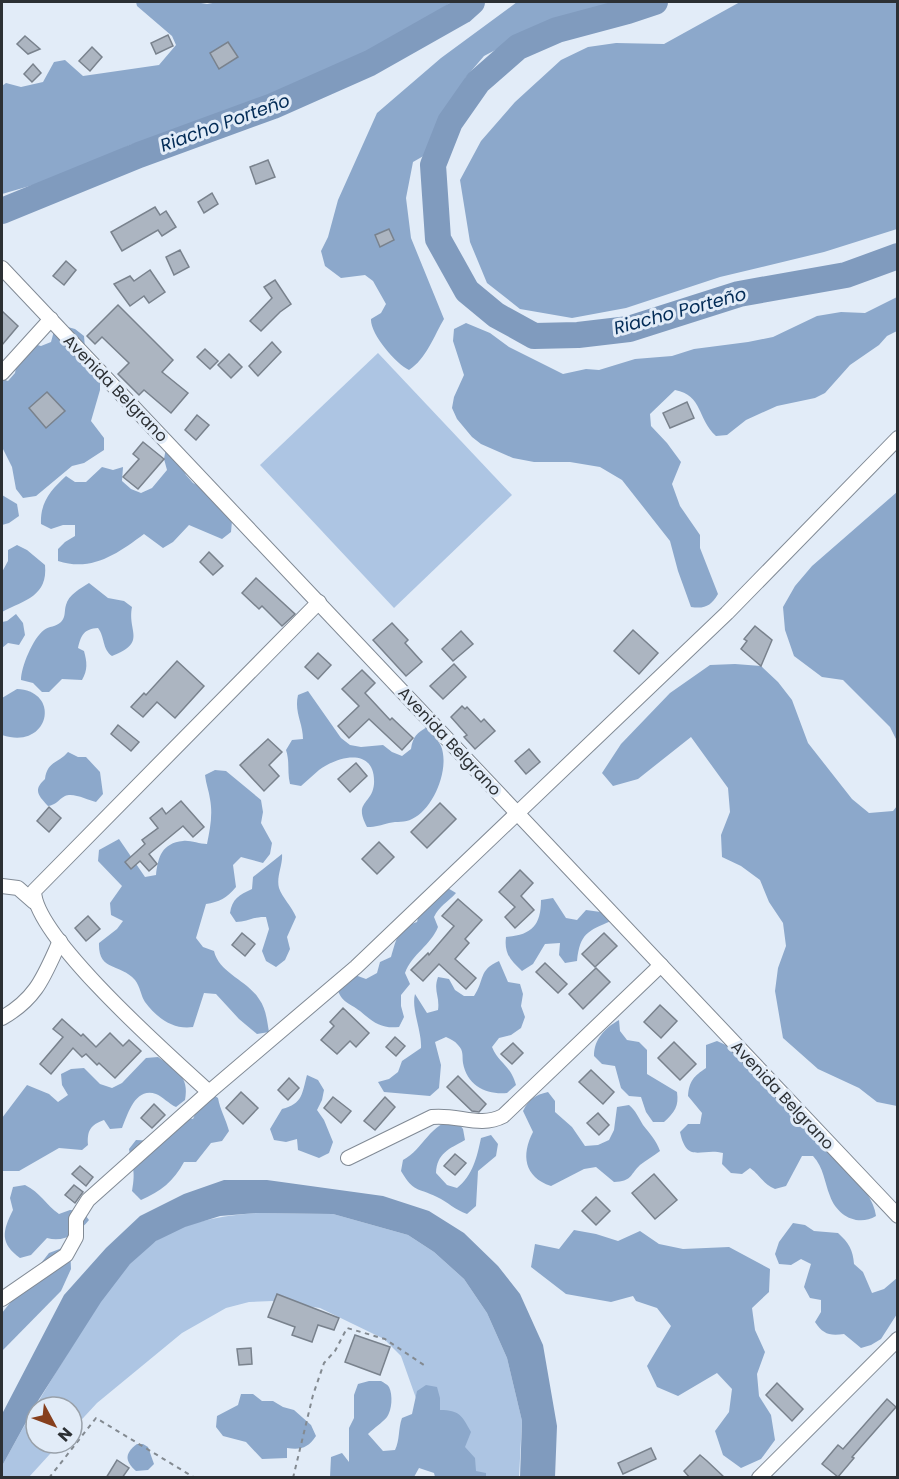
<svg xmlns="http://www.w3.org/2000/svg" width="899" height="1479" viewBox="0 0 899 1479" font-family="Poppins,sans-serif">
<rect width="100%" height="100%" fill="#e2ecf8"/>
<g fill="#adc5e3">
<path d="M378,353L512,495L394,608L260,465Z"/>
<path d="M257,1213L333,1214L408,1235L434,1252L464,1279L487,1313L507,1358L522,1421L519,1477H444L401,1356L384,1339L320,1308L272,1301L249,1302L226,1308L182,1333L97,1403L72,1430V1407H36V1443H60L29,1477L2,1478V1466C25,1423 50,1381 76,1340C98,1305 122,1264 156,1241C186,1221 222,1216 257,1213Z"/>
</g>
<g fill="#8ca8cb">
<path d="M136,2H195L207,4L218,2H451L439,11L335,71L312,78L194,126L130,145L64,176L2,194V86L6,83L21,87L43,82L54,62L65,60L83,76L159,65L176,45L172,36L137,6Z"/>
<path d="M517,2H627L550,21L484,56L466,77L433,147L427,154L413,162L406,198L411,238L444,319C434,336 426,359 409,370C396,364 370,334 371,319L381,313L386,304L373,281L365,275L341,278L325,266L321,251L328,237L338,200L377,113L441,58Z"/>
<path d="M740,2H897V229L824,252L720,277L626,308L572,318L520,309L487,283L470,242L460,180L481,141L515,102L561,60L588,47L616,43L664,44Z"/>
<path d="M897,297V331L887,336L879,345L850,365L825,393L815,398L777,406L746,420L727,435L716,436C697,419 703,395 675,390L650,414L651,426L667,443L681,462L672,484L680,506L700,535V548L718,594C711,606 705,609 691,607L678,571L670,541L622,480L600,467L570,462H534L513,458L481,444L472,437L457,419L452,408L454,397L464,375L453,341L454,329L466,323L490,333L509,347L563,374L586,369L599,370L635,359L672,356L694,349L748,342L773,337L817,316L841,312L865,313Z"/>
<path d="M64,326L75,329L84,336L86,360L100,378V390L91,421L104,438V450L84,463L72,466L36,496L23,498L16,489L12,467L2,447V379L8,381L15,373L17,362L30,343L41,346L51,342L54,331Z"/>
<path d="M166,448L175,454L186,475L193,483L213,492L232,521L231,532L222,539L189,525L173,542L163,548L144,534C117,554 92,572 58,561V549L65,542L75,536V525H63L51,529L41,524C40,502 51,490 66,476L75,482H86L102,467L113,470L123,467L122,481L131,489L141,493L152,488L167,470L164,459Z"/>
<path d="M897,492V741L890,727L843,680L822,677L794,656L785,630L783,607L795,586L812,566Z"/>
<path d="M2,495L17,504L19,516L9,523L2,525Z"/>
<path d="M17,545L27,550L45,565C48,596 25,600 2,612V572L8,561V550Z"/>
<path d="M89,583L108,598L124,601L132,607C127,632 148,642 112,656C102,649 105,637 98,628C84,629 81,635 78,648L84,651C87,662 88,670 82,680L62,679L49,692H42L33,683L21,680C21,667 33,638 44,630C49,626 56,627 61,622C66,617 64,611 66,605C68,595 81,588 89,583Z"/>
<path d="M16,614L23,623L25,635L19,645L8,643L2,648V622L7,621Z"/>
<path d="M735,664L761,666L778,682L792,700L808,743L852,799L869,813L893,811L897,806V1106L877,1102L859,1088L818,1069L783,1038L775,991L778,968L786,946L783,923L769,902L760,880L741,866L722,857L721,835L730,812L728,788L691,737L638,779L613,786L602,773L621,744L670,693L710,665Z"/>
<path d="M17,689C62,691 49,751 2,735V698Z"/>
<path d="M308,691L341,738L350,745L361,747L383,745L392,752L402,756L411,749C413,736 417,733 427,727C432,733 438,740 441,746C450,768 434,809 412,819C405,823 397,821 389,823C381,825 376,827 367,827C353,801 372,805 374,784C376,747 339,755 319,770C313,775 307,781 301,786L290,784C287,772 290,762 286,750L292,740L303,739C303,723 294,712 298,695Z"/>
<path d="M68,752L78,757H86L100,772L103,794L96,802C88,800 73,792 65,796C58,800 56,805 48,806C38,795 33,790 45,779C47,761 59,763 68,752Z"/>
<path d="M215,770L226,771L261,800L263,812L261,823L272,843L270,854L263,863L241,857L233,865L236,887C227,898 219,902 206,904L196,938L203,947L214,951C219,973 247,980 259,999C266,1008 267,1021 269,1032L257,1034L239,1019L216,994L204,993L193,1027C173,1030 157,1018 145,1002C141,996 140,986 135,980C120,963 98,972 99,943L117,929L123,921L111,915L110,903L122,886L98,861L99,850L119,839L145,877L156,875C158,857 162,843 183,841C190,840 199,844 207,844C210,829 213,815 210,799C209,791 206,784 205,775Z"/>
<path d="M282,854C283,865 276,877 279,888C282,897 292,907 296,917L287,937L290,949L285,960L276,967L266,961L262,951L269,929L266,917C255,916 247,922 236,922L230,913C232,899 239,895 252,889L253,877Z"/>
<path d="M446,887L456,893C448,902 439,906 434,917L438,927C431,945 412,954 405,973L410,984L401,995V1006L404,1017L399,1027C381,1029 373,1022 360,1011C348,1002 342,1003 337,988L355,975L366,979L377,973L380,962L391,957C397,938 397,928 417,922L420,910Z"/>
<path d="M553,898L566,918L577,920L586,910L608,913L611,921C588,931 580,933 577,961L565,963L559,955L560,943L545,944L533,964L522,971C510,960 504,953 506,937C531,935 541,926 541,900Z"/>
<path d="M499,961L508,982L520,984L523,994L521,1006L525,1017L521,1028L511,1035L499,1038L492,1047C499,1064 510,1064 516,1085L507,1093C487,1095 467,1086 463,1063C462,1056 464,1051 458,1045C455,1041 450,1039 446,1037L435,1042L441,1065L439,1088L430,1096L384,1092L378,1082L389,1079L398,1072L402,1061L421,1048C422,1031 411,1009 415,994L427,1013L438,1010C440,996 433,991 438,977L449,979L455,990L464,996H474C485,980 478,970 499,961Z"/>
<path d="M619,1020L620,1031L627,1040L639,1042L647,1050V1074L677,1092C679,1106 675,1112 664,1122H653L646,1112L641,1097L629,1096L621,1088L615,1066L602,1064L594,1056C594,1039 605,1028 619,1020Z"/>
<path d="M717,1041L728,1046C754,1073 779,1101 804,1128C825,1149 873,1186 876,1216C858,1227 837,1216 830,1196C824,1181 824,1168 813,1156H802L786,1186L775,1189C763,1184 760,1175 750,1168L742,1174L731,1173L722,1164L723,1153C702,1147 687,1165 680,1132L688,1124H700L702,1113L688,1096C689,1081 694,1076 706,1068V1045Z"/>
<path d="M158,1057C175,1069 190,1076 185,1100L176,1107C169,1104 162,1096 156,1094C135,1087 128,1114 122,1128L110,1129L104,1120C90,1125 87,1131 88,1145L82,1150L59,1148L19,1171H2V1118L27,1085L49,1094L58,1102L68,1095L62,1085L61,1074L71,1069L84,1068L100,1084L112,1088L122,1083L146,1058Z"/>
<path d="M307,1075L318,1080L324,1090L322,1100L317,1110L324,1120L333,1142L329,1153L319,1158L298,1150L297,1139L286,1142L274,1140L270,1129L282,1109C303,1104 302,1093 307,1075Z"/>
<path d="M209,1092L218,1098C220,1110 226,1119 229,1131L222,1141L211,1143L196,1162H184C174,1181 160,1192 141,1200L132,1191C136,1169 132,1168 129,1149L136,1140L156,1141L181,1116L193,1119L202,1098Z"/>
<path d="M548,1092L555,1101V1112L572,1127L585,1146L598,1145L609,1140L614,1130L617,1107L629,1105C636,1111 638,1117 643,1125C650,1134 656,1140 660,1151C654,1156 646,1160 640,1165C629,1176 632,1181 614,1182L596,1167L584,1169L551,1186C524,1177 521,1155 533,1132L523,1111C529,1099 535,1095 548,1092Z"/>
<path d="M456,1120L463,1129L465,1140C449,1149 437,1153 436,1173L447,1185L457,1188C473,1175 477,1157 481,1138L491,1135L498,1144L496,1156L478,1171L476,1206L467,1214C455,1210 448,1202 437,1197C417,1187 414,1193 401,1171L403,1160C424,1149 430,1122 456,1120Z"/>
<path d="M25,1185C40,1192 46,1205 59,1214L70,1210L82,1211L89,1220C78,1233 64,1243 47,1238L31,1255L20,1258C0,1243 2,1232 13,1210L10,1198L13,1187Z"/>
<path d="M793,1223L805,1225L814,1231L838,1233C849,1243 853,1250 854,1264L863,1272L872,1293L884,1289L897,1278V1314L881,1339L871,1345L861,1348L844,1334C829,1336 823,1334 815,1322L821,1312V1300L810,1298L804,1287L811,1264L801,1259L791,1265L779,1264L775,1254L779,1242Z"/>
<path d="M574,1230L596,1234L618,1241L640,1231L659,1244L683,1249L729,1247L770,1269L769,1292L752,1308L755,1330L765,1352L757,1374L759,1396L771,1415L775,1440L761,1459L741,1468L723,1455L715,1431L729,1412L732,1389L717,1373L678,1396L657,1387L647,1366L671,1326L657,1308L636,1301L633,1296L611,1302L566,1294L531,1267L535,1244L559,1249Z"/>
<path d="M70,1245L71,1269L61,1291L2,1351V1313L49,1253Z"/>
<path d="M369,1381H381C384,1383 387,1384 389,1387C393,1395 392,1410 387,1417C382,1423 374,1428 368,1434L383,1451L395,1450C400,1440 398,1429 402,1418L412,1414L417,1391L426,1385L437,1387L440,1398V1410C460,1410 462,1416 471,1432L465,1447L475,1458L476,1471L486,1473V1477H435L434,1473L419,1468L414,1477H330L331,1457L342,1453L349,1462V1428L354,1418V1395L358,1384Z"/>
<path d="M241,1394H253L262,1401H273L283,1407L294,1410L311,1425L316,1436C308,1448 301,1450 287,1448V1458L262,1459L246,1442L223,1436L216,1427L217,1416L238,1405Z"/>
<path d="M137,1444H143L148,1447L154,1464L148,1470L136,1471C125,1461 124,1454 137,1444Z"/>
</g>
<path fill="#809bbe" d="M224,1180H267L383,1196L429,1211L464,1233L498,1266L520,1294L543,1345L557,1426L555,1477H520L522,1421L507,1358L487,1313L464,1279L434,1252L408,1235L333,1214L257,1213L220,1216L185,1227L156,1241L130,1264L101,1302L36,1404L2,1466V1414L64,1295L106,1248L140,1216L184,1194Z"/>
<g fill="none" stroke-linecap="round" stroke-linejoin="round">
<g stroke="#809bbe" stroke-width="26">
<path d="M655,2L628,11L557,30L518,47L478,82L450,122L433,165L438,239L467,291L496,315L534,336L578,335L629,329L739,294L846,275L898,256"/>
<path d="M2,211L139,155L273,106L370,63L462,11L472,2"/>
</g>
</g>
<g fill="#acb5c1" stroke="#79828d" stroke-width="1.5">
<path d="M168,35L173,46L156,54L151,43Z"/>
<path d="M25,36L40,49L28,54L17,44Z"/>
<path d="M228,42L238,57L219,69L210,53Z"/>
<path d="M92,47L102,57L90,71L79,61Z"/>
<path d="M33,64L41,73L32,82L24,74Z"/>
<path d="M268,160L275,177L256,184L250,167Z"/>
<path d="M212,193L218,204L204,213L198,202Z"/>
<path d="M155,207L160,215L166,211L176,227L162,236L158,230L122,251L111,232Z"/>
<path d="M389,229L394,240L380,247L375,235Z"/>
<path d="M180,250L189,267L174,275L166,257Z"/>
<path d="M66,261L76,270L64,285L53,276Z"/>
<path d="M150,270L165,292L149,303L144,296L130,306L114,284L130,276L134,281Z"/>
<path d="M275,280L291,304L280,312L261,331L250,321L272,298L264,287Z"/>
<path d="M118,305L173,360L162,372L188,393L171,413L144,390L139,395L118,374L129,363L102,337L95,344L87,336Z"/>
<path d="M2,311L18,326L2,345Z"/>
<path d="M272,342L281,352L258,376L249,366Z"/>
<path d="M205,349L218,361L210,369L197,357Z"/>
<path d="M229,354L242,367L231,378L218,365Z"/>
<path d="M47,392L65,411L46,428L29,408Z"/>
<path d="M687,402L694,418L670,428L663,413Z"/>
<path d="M197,415L209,425L196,440L185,430Z"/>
<path d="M143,442L164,459L138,489L123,477L139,459L133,454Z"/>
<path d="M209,552L223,566L213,575L200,562Z"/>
<path d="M256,578L295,614L282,626L262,606L259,609L242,593Z"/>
<path d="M392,623L408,640L405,643L422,662L406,676L373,640Z"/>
<path d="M755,626L772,640L761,666L741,649L747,641L744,639Z"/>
<path d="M633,630L658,653L639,674L614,651Z"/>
<path d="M461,631L473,644L453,661L442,649Z"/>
<path d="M318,653L331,665L318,679L305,667Z"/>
<path d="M177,661L204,686L175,718L157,702L143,717L131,707L144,693L146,695Z"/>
<path d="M454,664L466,677L443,699L430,686Z"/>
<path d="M362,670L375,683L365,693L390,720L392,718L413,738L402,750L369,719L349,738L338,726L359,706L342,689Z"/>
<path d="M462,706L465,709L467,707L481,722L484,719L495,731L475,749L464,737L467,735L451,717Z"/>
<path d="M118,725L139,742L131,751L111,734Z"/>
<path d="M268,739L282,752L269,765L279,776L264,791L240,765Z"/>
<path d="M529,749L540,762L526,774L515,761Z"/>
<path d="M356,763L367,776L350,792L338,779Z"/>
<path d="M181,801L204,827L193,837L183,826L149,854L157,864L149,871L140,861L131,869L125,862L145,844L142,840L158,828L150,818L162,808L166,814Z"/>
<path d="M440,803L456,819L427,848L411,832Z"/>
<path d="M49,807L61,818L49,832L37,821Z"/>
<path d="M379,842L394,857L377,874L362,859Z"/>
<path d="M520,870L533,883L521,896L534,910L515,928L505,917L515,907L499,892Z"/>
<path d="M458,899L482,920L465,939L469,943L455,959L476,978L466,989L439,964L423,981L411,970L428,953L429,955L454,926L442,916Z"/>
<path d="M88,916L100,929L86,941L75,928Z"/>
<path d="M242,933L255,944L245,956L232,945Z"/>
<path d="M604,933L617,946L595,967L582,954Z"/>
<path d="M545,963L567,984L558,993L536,972Z"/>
<path d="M596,968L610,982L583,1009L569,994Z"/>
<path d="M660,1005L677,1021L661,1038L644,1022Z"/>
<path d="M343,1008L369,1033L356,1047L350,1041L337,1054L321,1040L334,1026L330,1022Z"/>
<path d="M62,1019L81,1036L83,1034L96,1047L110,1033L123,1046L129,1040L141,1051L115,1078L99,1063L97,1065L86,1054L82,1057L73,1048L51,1074L40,1064L63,1037L53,1029Z"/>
<path d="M395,1037L405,1046L396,1056L386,1047Z"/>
<path d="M674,1042L696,1064L680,1080L658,1058Z"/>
<path d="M513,1043L523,1053L512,1064L501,1054Z"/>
<path d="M591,1070L614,1092L603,1104L579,1082Z"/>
<path d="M458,1076L486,1104L479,1112L472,1111L447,1087Z"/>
<path d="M289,1078L299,1088L288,1100L278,1090Z"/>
<path d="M241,1092L258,1108L243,1124L226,1108Z"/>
<path d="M333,1097L351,1111L341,1123L324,1108Z"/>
<path d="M385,1097L395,1107L375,1130L364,1121Z"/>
<path d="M154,1104L165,1115L152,1128L141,1118Z"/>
<path d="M598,1113L609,1125L599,1135L587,1123Z"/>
<path d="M455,1154L466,1163L455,1175L444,1166Z"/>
<path d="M80,1166L93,1177L86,1186L72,1174Z"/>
<path d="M654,1174L677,1200L655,1219L632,1193Z"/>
<path d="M74,1185L83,1192L75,1203L65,1195Z"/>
<path d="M596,1197L610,1211L596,1225L582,1211Z"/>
<path d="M277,1294L339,1318L334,1330L318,1325L312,1342L292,1335L295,1327L268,1317Z"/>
<path d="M355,1335L390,1347L380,1375L345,1362Z"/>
<path d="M251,1348L252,1364L239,1365L237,1349Z"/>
<path d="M777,1383L803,1409L792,1421L766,1395Z"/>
<path d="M887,1399L896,1407L852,1457L854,1458L838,1477L822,1464L838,1445L843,1449Z"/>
<path d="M651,1448L656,1459L623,1474L618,1463Z"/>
<path d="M700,1455L707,1461L725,1478H690L684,1471Z"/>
<path d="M117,1460L129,1468L122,1478H106Z"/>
</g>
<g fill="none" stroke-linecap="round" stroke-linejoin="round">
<defs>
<g id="minor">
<path d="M2,268L898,1216"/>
<path d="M2,373L51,319"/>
<path d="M2,886L18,888L34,902"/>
<path d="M2,1018C37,998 44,976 60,941"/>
<path d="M209,1092C171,1057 35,938 34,891L319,602"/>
<path d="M348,1158L432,1117C458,1114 480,1128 503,1116L661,965"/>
<path d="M2,1299L66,1255L76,1237V1219L88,1200L209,1092L356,967L727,613L898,438"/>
<path d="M759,1478L898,1339"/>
</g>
</defs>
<use href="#minor" stroke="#818a95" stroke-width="16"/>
<g stroke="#838a91" stroke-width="2" stroke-dasharray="4.5 4.5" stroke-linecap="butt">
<path d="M49,1478L96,1418L195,1478"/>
<path d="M293,1478L313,1395L324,1363L335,1351L347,1328L385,1339L427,1367"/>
</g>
<use href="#minor" stroke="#fff" stroke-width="14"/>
</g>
<g text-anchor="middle" stroke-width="6" stroke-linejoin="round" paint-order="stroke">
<g font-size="16" fill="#2c3034" stroke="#e2ecf8">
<text transform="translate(116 388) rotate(46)" y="6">Avenida Belgrano</text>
<text transform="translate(450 741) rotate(47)" y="6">Avenida Belgrano</text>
<text transform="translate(783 1095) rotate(47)" y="6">Avenida Belgrano</text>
</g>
<g font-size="18" font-style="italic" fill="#022b56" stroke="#e2ecf8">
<text transform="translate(225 123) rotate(-20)" y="6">Riacho Porteño</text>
<text transform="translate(680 311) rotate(-15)" y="6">Riacho Porteño</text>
</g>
</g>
<rect width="899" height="1479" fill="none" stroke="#2c3034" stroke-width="6"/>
<g transform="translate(54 1425) rotate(131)"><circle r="28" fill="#e2ecf8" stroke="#99a1aa" stroke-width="1.5"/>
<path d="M0-4.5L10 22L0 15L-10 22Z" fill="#863f1d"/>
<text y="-9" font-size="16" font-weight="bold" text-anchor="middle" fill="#2c3034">N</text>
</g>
</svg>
